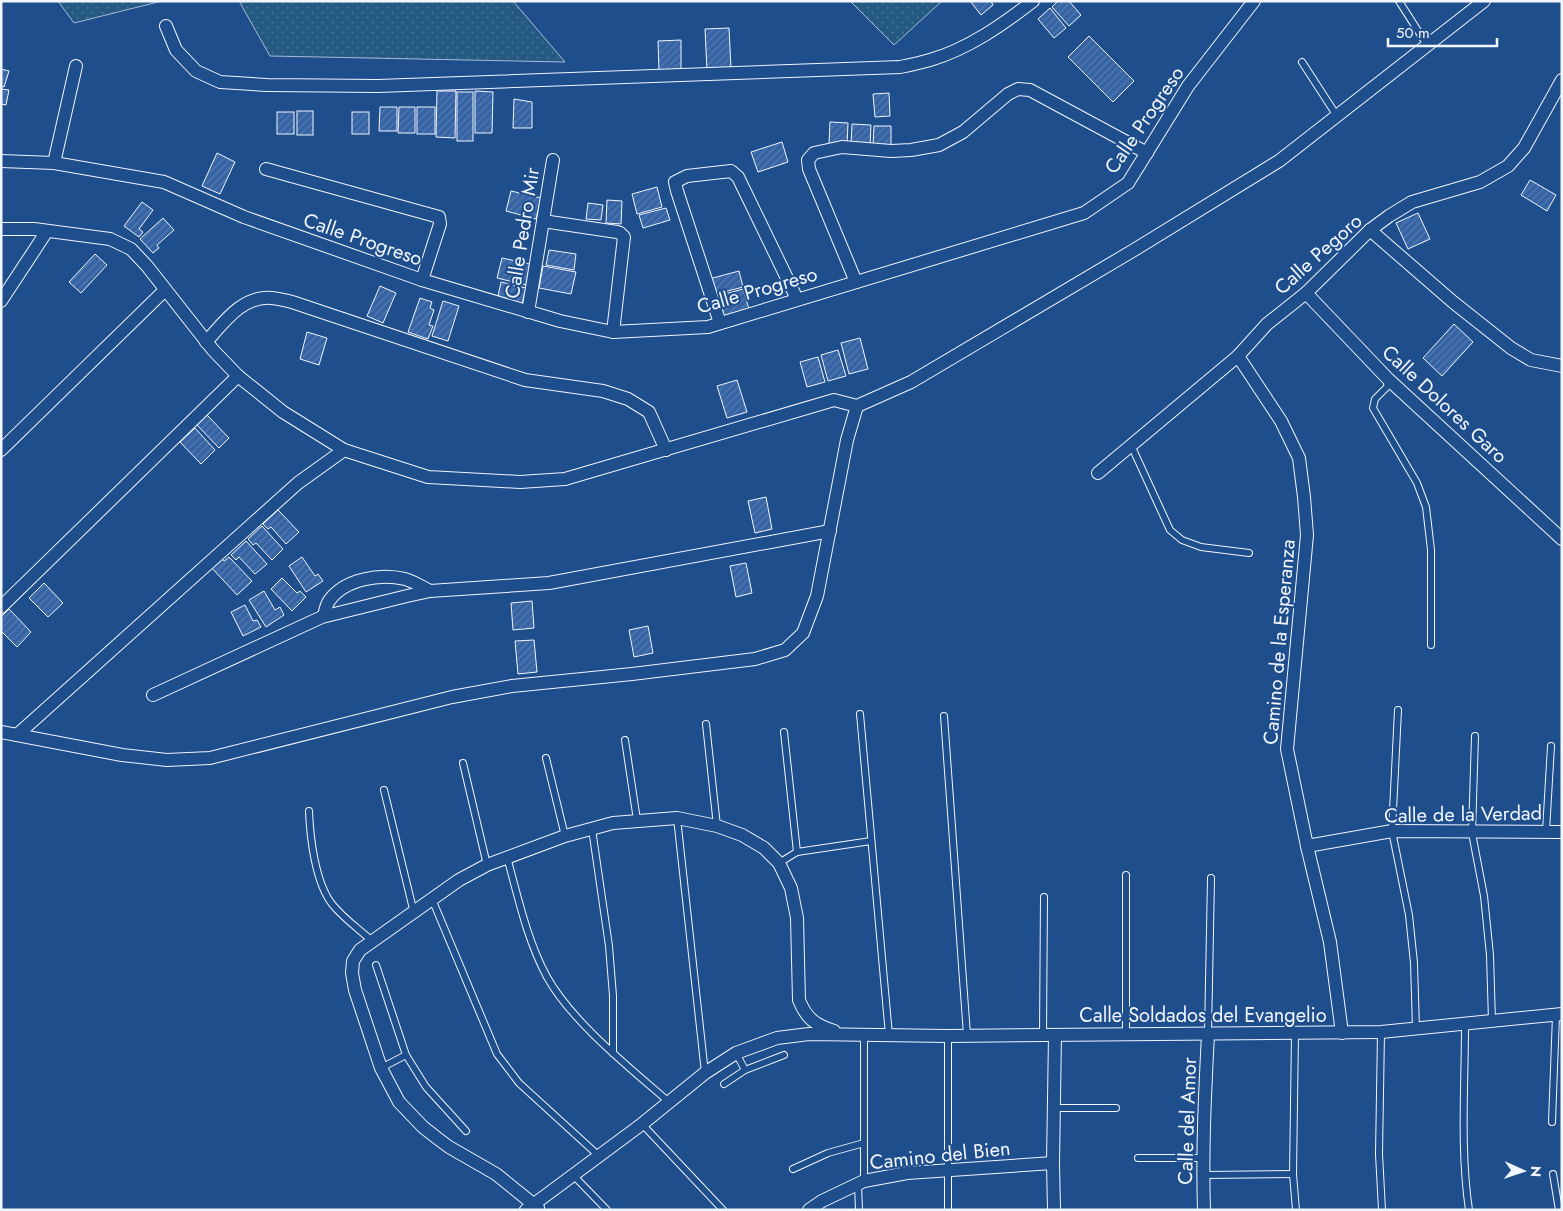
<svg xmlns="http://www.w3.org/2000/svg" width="1563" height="1211" viewBox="0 0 1563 1211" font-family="Jost,sans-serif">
<defs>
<pattern id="park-dots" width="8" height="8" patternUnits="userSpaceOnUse" patternTransform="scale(1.25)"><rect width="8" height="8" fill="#245a82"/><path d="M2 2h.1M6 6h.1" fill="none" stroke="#447295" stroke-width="1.8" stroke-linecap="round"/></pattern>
<pattern id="building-hatch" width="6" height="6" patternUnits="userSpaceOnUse" patternTransform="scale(1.25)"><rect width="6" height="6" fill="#3563a3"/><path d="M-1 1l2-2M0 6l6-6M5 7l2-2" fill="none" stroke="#537ab1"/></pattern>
</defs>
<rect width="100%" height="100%" fill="#1f4e8c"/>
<g fill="url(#park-dots)" stroke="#a8bbd7">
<path d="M58,1H162L74,23Z"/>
<path d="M239,1H513L565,62L270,56Z"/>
<path d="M850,1H942L894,45Z"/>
</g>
<g fill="url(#building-hatch)" stroke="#f2f6ff">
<path d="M970,1H991L993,5L981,15Z"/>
<path d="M1058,1H1069L1081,15L1069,26L1052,7Z"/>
<path d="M1050,8L1066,28L1054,38L1038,19Z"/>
<path d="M729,28L731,69L707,70L705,29Z"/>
<path d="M1089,36L1134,81L1113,102L1068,57Z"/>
<path d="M681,40V70H659L658,41Z"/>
<path d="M1,69L9,71L4,87L1,86Z"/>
<path d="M1,89L9,90L6,105L1,104Z"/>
<path d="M437,91H456L455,138L436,137Z"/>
<path d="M475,91L493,92L492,133H475Z"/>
<rect x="457" y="92" width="16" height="49"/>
<path d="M889,93L890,116L875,117L873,94Z"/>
<path d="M514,99L532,102V128H513Z"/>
<path d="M380,107H397V131H379Z"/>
<path d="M399,107H415V133H398Z"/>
<rect x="417" y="107" width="18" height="27"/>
<rect x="297" y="111" width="16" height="24"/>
<rect x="277" y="112" width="17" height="22"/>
<rect x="352" y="112" width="17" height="22"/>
<path d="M830,122L848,123L847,145L829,144Z"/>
<path d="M852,124L871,125L870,146L851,145Z"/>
<path d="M874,126H891V148L873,147Z"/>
<path d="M782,142L788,162L758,172L751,152Z"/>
<path d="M217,153L235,162L220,194L202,186Z"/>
<path d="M1530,180L1556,195L1547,211L1521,195Z"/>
<path d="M657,187L662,207L637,214L632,194Z"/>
<path d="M511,191L541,198L536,219L506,211Z"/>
<path d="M607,200L622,201L621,224L606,223Z"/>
<path d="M142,202L153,210L139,229L143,232L139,237L124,226Z"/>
<path d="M588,203L603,205L601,220L586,219Z"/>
<path d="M666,208L670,220L643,228L639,215Z"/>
<path d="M1418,213L1430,239L1408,249L1396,223Z"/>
<path d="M163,218L174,230L157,245L159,248L153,253L140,239Z"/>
<path d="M549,250L576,254L574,270L546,265Z"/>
<path d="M95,254L107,265L81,293L69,282Z"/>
<path d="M502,258L530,264L526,285L497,278Z"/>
<path d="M543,266L576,272L571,294L539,288Z"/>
<path d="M739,271L743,287L713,295L709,279Z"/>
<path d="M501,282L526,288L521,307L497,301Z"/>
<path d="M380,286L396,293L383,323L367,316Z"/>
<path d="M743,289L749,309L720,318L714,297Z"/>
<path d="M420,298L432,302L430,308L434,310L429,325L433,326L428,339L408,332Z"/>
<path d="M443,301L459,306L448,341L432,336Z"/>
<path d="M1454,324L1473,342L1442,376L1423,358Z"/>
<path d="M307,332L327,338L319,365L300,359Z"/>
<path d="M860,338L868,369L849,374L841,343Z"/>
<path d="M838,350L846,376L828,381L821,355Z"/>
<path d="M818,357L825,382L807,387L800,362Z"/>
<path d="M737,380L747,412L727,418L717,386Z"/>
<path d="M207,415L229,438L219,448L197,425Z"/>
<path d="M195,428L215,450L201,464L180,442Z"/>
<path d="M766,497L772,529L755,533L748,501Z"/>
<path d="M278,510L299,532L286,544L271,527L268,529L263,524Z"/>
<path d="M262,526L283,549L272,560L256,543L253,545L248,539Z"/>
<path d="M246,541L267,564L255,574L239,557L236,560L231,555Z"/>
<path d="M220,556L224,561L229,557L252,581L237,595L210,566Z"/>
<path d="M302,557L315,576L318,574L323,581L306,592L289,566Z"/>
<path d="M746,563L752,593L736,597L730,566Z"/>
<path d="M282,578L297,593L300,591L306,597L292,611L271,589Z"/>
<path d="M44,583L63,603L48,617L29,598Z"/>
<path d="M264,591L275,610L280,607L284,615L266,627L249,600Z"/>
<path d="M532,601L534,628L513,630L511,603Z"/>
<path d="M245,605L253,621L257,620L261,627L243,636L231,612Z"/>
<path d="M9,609L31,632L17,647L1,631V617Z"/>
<path d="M648,626L653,653L634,657L629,630Z"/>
<path d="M534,640L537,672L518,674L515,641Z"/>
</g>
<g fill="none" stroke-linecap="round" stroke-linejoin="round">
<defs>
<g id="service">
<path d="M1399,1L1427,45"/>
<path d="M1302,62L1337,116"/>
<path d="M1388,380L1387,387L1375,399L1373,408L1417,483L1426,507L1431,550V645"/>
<path d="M1131,445L1170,530L1182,540L1201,547L1249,553"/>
<path d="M1398,710L1392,831L1409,915L1414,963L1416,1029"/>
<path d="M860,714L889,1035"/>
<path d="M944,716L967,1035"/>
<path d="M706,724L717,826"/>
<path d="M784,732L797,852"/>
<path d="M1475,736L1472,833L1484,896L1490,955L1492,1021"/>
<path d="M625,740L637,820"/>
<path d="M546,758L565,836"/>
<path d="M463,763L487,865"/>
<path d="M384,790L414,913"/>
<path d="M309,811C310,837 315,882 332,904C343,918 359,929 372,941"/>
<path d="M677,818L705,1073"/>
<path d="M592,829L609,946L613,996V1053"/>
<path d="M1546,831L1551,746"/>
<path d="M507,857C518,897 527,940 547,977C572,1022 630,1068 669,1102"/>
<path d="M779,863L797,852L871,841"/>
<path d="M1126,875V1035"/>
<path d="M432,899L497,1054L519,1083L599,1156"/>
<path d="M376,965L406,1055L426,1087L466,1131"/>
<path d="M1465,1025C1465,1086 1460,1149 1469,1210"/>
<path d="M1381,1032L1379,1154L1382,1210"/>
<path d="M1208,1034L1211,878"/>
<path d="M1295,1034L1293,1174L1296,1210"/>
<path d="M1043,1035L1044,897"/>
<path d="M736,1053L745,1070"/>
<path d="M381,1068L406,1055"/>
<path d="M724,1084L745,1070L784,1055"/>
<path d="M1054,1108H1116"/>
<path d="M1552,1122L1556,1015"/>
<path d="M642,1124L723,1210"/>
<path d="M1138,1158H1203"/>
<path d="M793,1169L828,1153L864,1143"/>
<path d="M1553,1174L1559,1210"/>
<path d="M573,1175L607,1210"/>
<path d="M1203,1175L1293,1174"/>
<path d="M864,1181V1034"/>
<path d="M858,1184L859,1210"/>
<path d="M948,1210V1036"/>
</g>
<g id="minor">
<path d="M166,26L176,50L196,71L220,82L267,85L378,86L900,67C910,65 920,63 930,60C968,49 1002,25 1033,1"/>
<path d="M1,161L54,163L164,182L244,217L422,280L560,321L613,332L708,327L1084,213L1128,183L1188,86L1254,1"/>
<path d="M54,163L76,66"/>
<path d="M266,169L439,217L440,224L422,280"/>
<path d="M543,221L617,232L620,233L624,237L613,332"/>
<path d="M1,229H34L110,239L131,249L147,266L213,350L238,376L283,412L344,450L428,477L520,482L565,479L834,400L857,406L911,382L1134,250L1279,161L1484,1"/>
<path d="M1370,230L1453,302L1511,348L1531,360L1562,366"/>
<path d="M856,282L809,169L808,160L814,153L842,147L891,151L911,150L939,145L963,132L1008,94L1018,89L1030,90L1147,153"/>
<path d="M1306,293L1388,379L1562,539"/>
<path d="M1,301L47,231"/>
<path d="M528,312L553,160"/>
<path d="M720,323L677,191L675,182L687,176L731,171L738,177L797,299"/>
<path d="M206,342C224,322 243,295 272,298C279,299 285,300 292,302L525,380L603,391L628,399L649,412L666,450"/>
<path d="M1238,356L1281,421L1299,458L1304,497L1307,535L1287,749L1307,846L1330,942L1342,1033"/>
<path d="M1,450L165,290"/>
<path d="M1098,473L1238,356L1267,324L1306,293L1370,230L1389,216L1412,202L1480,182L1508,166L1524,148L1562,80"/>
<path d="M1,607L238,376"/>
<path d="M324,616C325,612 326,605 329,601C344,579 380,573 405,579C413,581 422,587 430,591"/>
<path d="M153,695L322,617L407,596L430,591L549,583L830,531"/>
<path d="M1,732L122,755L167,760L210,758L452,697L512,686L632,674L755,659L785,650L803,633L817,596L847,440L857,406"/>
<path d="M17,735L298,483L344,450"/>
<path d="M1307,846L1392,831L1562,832"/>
<path d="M538,1208L496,1174L449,1147L437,1138L423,1127L399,1102L381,1068L355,990L352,973L353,961L360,950L459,880L487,865L565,836L613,823L677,818L717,826L742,835L764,848L779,863L791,888L797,918L799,1000C806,1018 815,1025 834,1031"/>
<path d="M526,1210L642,1124L705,1073L736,1053L777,1038L809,1034L948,1036L1381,1032L1562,1014"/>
<path d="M809,1210L822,1201L864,1181L907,1173L1053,1163"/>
<path d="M1054,1210L1053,1163L1055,1035"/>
<path d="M1204,1210C1202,1151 1205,1093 1208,1034"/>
</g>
</defs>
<use href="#service" stroke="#f2f6ff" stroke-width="8"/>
<use href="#minor" stroke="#f2f6ff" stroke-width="14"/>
<use href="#service" stroke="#1f4e8c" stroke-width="6"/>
<use href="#minor" stroke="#1f4e8c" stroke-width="12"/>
</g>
<g text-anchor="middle" stroke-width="4" stroke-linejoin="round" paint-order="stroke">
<g font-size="20" fill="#f2f6ff" stroke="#1f4e8c">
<text transform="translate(1144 120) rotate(-56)" y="7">Calle Progreso</text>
<text transform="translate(522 233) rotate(-81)" y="7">Calle Pedro Mir</text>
<text transform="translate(363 239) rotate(19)" y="7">Calle Progreso</text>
<text transform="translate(1318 254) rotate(-42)" y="7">Calle Pegoro</text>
<text transform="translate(757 290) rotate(-16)" y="7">Calle Progreso</text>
<text transform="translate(1445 404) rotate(43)" y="7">Calle Dolores Garo</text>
<text transform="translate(1279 642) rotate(-85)" y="7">Camino de la Esperanza</text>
<text transform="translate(1463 814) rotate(-1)" y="7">Calle de la Verdad</text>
<text x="1203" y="1022">Calle Soldados del Evangelio</text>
<text transform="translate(1187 1121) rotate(-88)" y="7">Calle del Amor</text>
<text transform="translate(940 1155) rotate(-6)" y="7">Camino del Bien</text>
</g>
</g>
<rect width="1563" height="1211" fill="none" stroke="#f2f6ff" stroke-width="5"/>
<g transform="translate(1523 1171) rotate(93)" stroke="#1f4e8c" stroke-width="4" paint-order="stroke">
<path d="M0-4L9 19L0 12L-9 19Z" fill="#f2f6ff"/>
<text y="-8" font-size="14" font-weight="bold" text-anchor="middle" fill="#f2f6ff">N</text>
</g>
<path d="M1388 38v8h109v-8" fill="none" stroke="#f2f6ff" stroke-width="2.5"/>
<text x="1396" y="38" font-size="15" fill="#f2f6ff" stroke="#1f4e8c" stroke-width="4" paint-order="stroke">50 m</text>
</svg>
